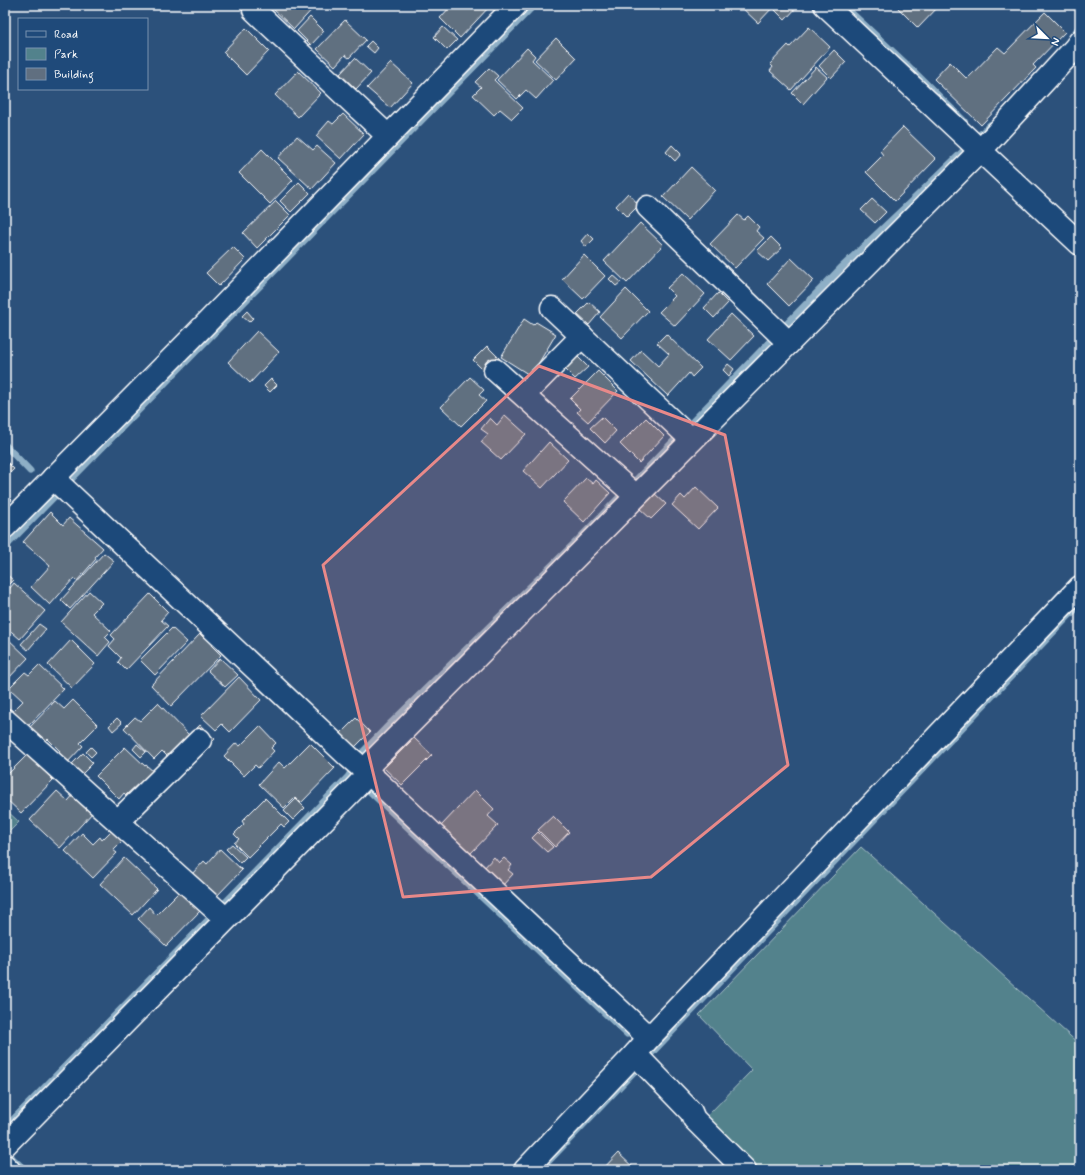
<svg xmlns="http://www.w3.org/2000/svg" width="1085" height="1175" viewBox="0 0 1085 1175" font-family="Mynerve,sans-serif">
<rect width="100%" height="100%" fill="#2c517b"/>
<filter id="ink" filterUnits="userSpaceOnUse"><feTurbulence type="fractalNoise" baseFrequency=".025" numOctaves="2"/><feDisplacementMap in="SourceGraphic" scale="8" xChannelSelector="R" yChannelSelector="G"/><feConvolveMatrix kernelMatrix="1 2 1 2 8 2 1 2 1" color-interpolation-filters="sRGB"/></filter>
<g filter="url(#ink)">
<g fill="#52828c" stroke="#a8c0c6">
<path d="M5,809L19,822L5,836Z"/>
<path d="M861,847L1080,1045V1159L1070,1170H760L706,1117L752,1070L699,1015Z"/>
</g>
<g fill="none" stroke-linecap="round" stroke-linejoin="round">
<g stroke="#8eafc6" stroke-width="7">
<path d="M843,5L904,62L964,121"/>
<path d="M1071,39L1080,26"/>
<path d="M5,445L30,471"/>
<path d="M5,547L534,5"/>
<path d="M362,784L627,1034"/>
<path d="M5,1128L348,777L364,751L391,723L579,539L842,267L917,196L990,125"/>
<path d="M13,1159L25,1170"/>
<path d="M540,1170L1080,604"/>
</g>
</g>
<g fill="#606f80" stroke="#fff">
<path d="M273,5H316L294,29L271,7Z"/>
<path d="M452,5H491L460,38L440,18Z"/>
<path d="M739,5H775L758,23Z"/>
<path d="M780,5H799L785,20L775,10Z"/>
<path d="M895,5H940L918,28Z"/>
<path d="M1045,12L1065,32L1033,65L1036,68L981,125L934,79L950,62L967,79L998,47L1005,53Z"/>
<path d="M310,17L324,31L311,45L297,31Z"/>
<path d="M345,20L366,40L349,58L345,55L335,66L317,49Z"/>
<path d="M443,27L457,40L447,50L434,37Z"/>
<path d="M809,27L830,47L791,90L770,71L773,67L770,64L788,45L790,47Z"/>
<path d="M246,28L269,51L246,75L223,52Z"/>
<path d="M556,38L576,58L556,80L535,60Z"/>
<path d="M371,41L378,48L374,53L366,46Z"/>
<path d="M527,48L535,56L532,60L553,80L536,99L526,90L517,99L497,80Z"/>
<path d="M834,50L846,62L831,78L819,66Z"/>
<path d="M355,58L371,73L356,89L340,74Z"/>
<path d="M391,63L413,83L390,108L367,88Z"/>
<path d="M816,67L827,77L803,104L792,93Z"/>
<path d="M489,68L498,76L494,80L523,108L512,119L500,109L494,115L473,95L481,87L475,82Z"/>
<path d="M298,71L321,93L298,117L275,95Z"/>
<path d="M343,114L364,134L341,159L316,136L329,121L333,124Z"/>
<path d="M903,127L936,159L895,201L866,172L883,155L880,151Z"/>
<path d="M297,136L313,150L317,146L336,163L312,189L278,158Z"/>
<path d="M672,145L681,154L675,161L666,152Z"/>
<path d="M262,149L293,180L270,204L239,173Z"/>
<path d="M691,167L715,190L687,220L663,197Z"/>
<path d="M299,182L310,193L291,212L280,201Z"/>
<path d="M628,193L639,205L627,217L616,206Z"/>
<path d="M872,199L886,212L875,223L861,210Z"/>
<path d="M276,201L290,215L257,248L243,233Z"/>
<path d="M738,215L744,220L748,216L759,227L756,231L764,238L735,268L710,244Z"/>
<path d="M640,223L663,245L627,283L604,261Z"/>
<path d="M588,233L594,239L586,247L581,241Z"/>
<path d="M771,237L782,248L768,261L757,251Z"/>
<path d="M233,247L245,259L219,286L206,273Z"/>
<path d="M584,255L605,276L583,299L562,279Z"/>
<path d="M791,258L814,280L789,306L767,284Z"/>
<path d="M683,273L705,294L675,326L659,312L675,296L667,288Z"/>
<path d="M613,275L621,282L616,286L609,279Z"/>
<path d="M626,289L648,311L622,338L600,317Z"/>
<path d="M718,293L728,303L714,318L704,308Z"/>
<path d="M589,302L600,312L589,325L577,314Z"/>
<path d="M247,311L253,318L249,322L242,316Z"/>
<path d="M731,314L754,336L731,360L708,339Z"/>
<path d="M524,319L533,325L536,322L556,334L531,376L501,357Z"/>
<path d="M257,331L279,352L250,383L228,362Z"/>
<path d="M666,334L701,368L692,377L689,373L668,396L631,361L641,350L658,366L669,354L657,343Z"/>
<path d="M487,346L500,359L486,373L473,360Z"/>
<path d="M576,355L588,367L575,379L564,368Z"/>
<path d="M728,364L734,369L729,376L723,370Z"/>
<path d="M598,371L618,391L588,422L577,412L580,409L570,399Z"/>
<path d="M470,377L484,390L479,395L486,401L461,426L441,407Z"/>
<path d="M271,379L277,385L270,392L264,386Z"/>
<path d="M505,415L526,434L501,460L481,442L488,434L481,429L490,418L497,425Z"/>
<path d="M602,417L616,431L605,443L590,428Z"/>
<path d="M646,418L664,436L639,463L620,444Z"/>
<path d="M549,442L568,460L542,488L523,471Z"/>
<path d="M5,460L14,469L5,478Z"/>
<path d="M586,478L593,484L596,480L610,493L584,522L563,502Z"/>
<path d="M696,487L718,508L698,529L672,505L681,495L685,499Z"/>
<path d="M5,493L12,500L5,506Z"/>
<path d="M654,493L666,504L651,519L639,508Z"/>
<path d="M50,512L63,525L69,518L103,548L95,557L96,559L77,581L74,578L50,605L31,587L50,566L23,542Z"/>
<path d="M104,553L114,561L70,609L61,600Z"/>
<path d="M5,573L13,580L5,588Z"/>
<path d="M14,583L45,611L20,639L5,626V594Z"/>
<path d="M89,591L102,603L92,613L111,631L105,637L110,642L98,656L61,622Z"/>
<path d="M150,594L168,612L161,620L168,626L126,670L118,662L121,658L109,646L115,639L111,635Z"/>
<path d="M39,624L46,629L28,650L21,644Z"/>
<path d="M172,628L187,642L155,675L140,660Z"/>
<path d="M200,634L221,655L171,706L151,685Z"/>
<path d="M5,636L28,658L5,682Z"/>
<path d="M71,640L95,664L72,688L48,665Z"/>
<path d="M220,658L238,675L225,687L208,671Z"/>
<path d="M39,665L64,689L27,727L12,712L23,701L9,688L25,672L29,675Z"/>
<path d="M239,677L261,700L230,732L222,724L216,730L201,716Z"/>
<path d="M73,700L98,725L80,743L83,746L66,764L57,755L60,751L48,739L44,743L29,728L55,701L64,709Z"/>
<path d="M158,703L190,736L168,757L162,751L154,759L124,728L135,717L140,721Z"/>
<path d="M117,718L122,723L113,731L109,726Z"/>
<path d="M356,718L370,732L355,747L341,733Z"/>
<path d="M200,725L215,739L211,743L196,729Z"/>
<path d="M260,726L276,743L271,748L274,751L258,768L255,765L244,776L224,756L236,743L240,746Z"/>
<path d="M414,738L432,755L402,785L384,768Z"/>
<path d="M310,743L335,768L301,803L295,797L284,808L259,784L279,762L285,768Z"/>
<path d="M137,744L146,752L141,757L133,749Z"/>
<path d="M91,747L96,752L91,757L86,752Z"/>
<path d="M125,747L145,766L146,765L154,772L141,785L139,783L126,795L124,793L119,799L96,776Z"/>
<path d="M83,753L93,763L81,775L71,765Z"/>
<path d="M28,754L53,780L21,813L5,798V777Z"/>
<path d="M475,790L494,809L488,816L498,825L470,854L441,826Z"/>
<path d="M57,791L68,801L75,793L94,811L60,848L30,820Z"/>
<path d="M265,798L289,822L284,827L281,824L248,857L234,843L239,839L234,834L244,824L242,821Z"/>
<path d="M296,799L305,808L293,820L284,811Z"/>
<path d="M553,816L569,832L555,847L538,830Z"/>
<path d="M112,830L123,840L113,850L117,853L93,878L65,851L82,833L93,844L100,837L102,840Z"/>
<path d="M538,832L553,847L547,852L532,838Z"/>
<path d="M232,844L246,857L240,863L226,849Z"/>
<path d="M220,849L242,870L215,898L191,875L204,861L207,864Z"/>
<path d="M494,857L499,863L504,858L512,865L508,870L513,874L502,886L483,869Z"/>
<path d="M124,858L157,889L133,915L100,884Z"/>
<path d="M180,891L200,911L166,946L138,919L149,907L156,915Z"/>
<path d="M618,1153L636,1170H602Z"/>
</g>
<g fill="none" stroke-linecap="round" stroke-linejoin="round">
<defs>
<g id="minor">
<path d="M825,5L1080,244"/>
<path d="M254,10L388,136"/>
<path d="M648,207L789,343"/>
<path d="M552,308L692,440"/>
<path d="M495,370L636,496"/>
<path d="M524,395L582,336"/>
<path d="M53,478L349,757L377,781L649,1038"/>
<path d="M5,527L192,338L516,5"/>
<path d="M5,720L226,919"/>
<path d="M365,772L373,761L980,151L1075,48L1080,41"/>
<path d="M118,821L200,740"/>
<path d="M635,1054L691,1112L694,1119L745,1170"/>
<path d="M5,1145L355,788L368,774"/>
<path d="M5,1166L9,1170"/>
<path d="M525,1170L635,1054L649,1038L1080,587"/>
</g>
</defs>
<use href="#minor" stroke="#fff" stroke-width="25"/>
<use href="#minor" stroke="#1f4a7a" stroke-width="22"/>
</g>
</g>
<path fill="#e88989" fill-opacity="0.2" stroke="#e88989" stroke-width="3" stroke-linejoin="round" d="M539,366L725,435L788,765L651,877L403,897L323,565Z"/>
<rect width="1085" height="1175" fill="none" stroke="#1f4a7a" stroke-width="20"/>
<rect x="10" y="10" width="1065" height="1155" fill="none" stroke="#fff" stroke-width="1.5" filter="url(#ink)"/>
<rect x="18" y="18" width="130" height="72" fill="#1f4a7a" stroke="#7992af"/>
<rect x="26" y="31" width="20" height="6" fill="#1f4a7a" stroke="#7992af"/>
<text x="54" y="38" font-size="12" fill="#ffffff">Road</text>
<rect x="26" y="48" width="20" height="12" fill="#52828c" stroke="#7992af"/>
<text x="54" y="58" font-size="12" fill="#ffffff">Park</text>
<rect x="26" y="68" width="20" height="12" fill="#606f80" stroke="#7992af"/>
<text x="54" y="78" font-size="12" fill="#ffffff">Building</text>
<g transform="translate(1047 38) rotate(114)" stroke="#1f4a7a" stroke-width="3" paint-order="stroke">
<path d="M0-3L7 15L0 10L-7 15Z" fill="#ffffff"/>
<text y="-6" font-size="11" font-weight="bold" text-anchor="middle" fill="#ffffff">N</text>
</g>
</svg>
